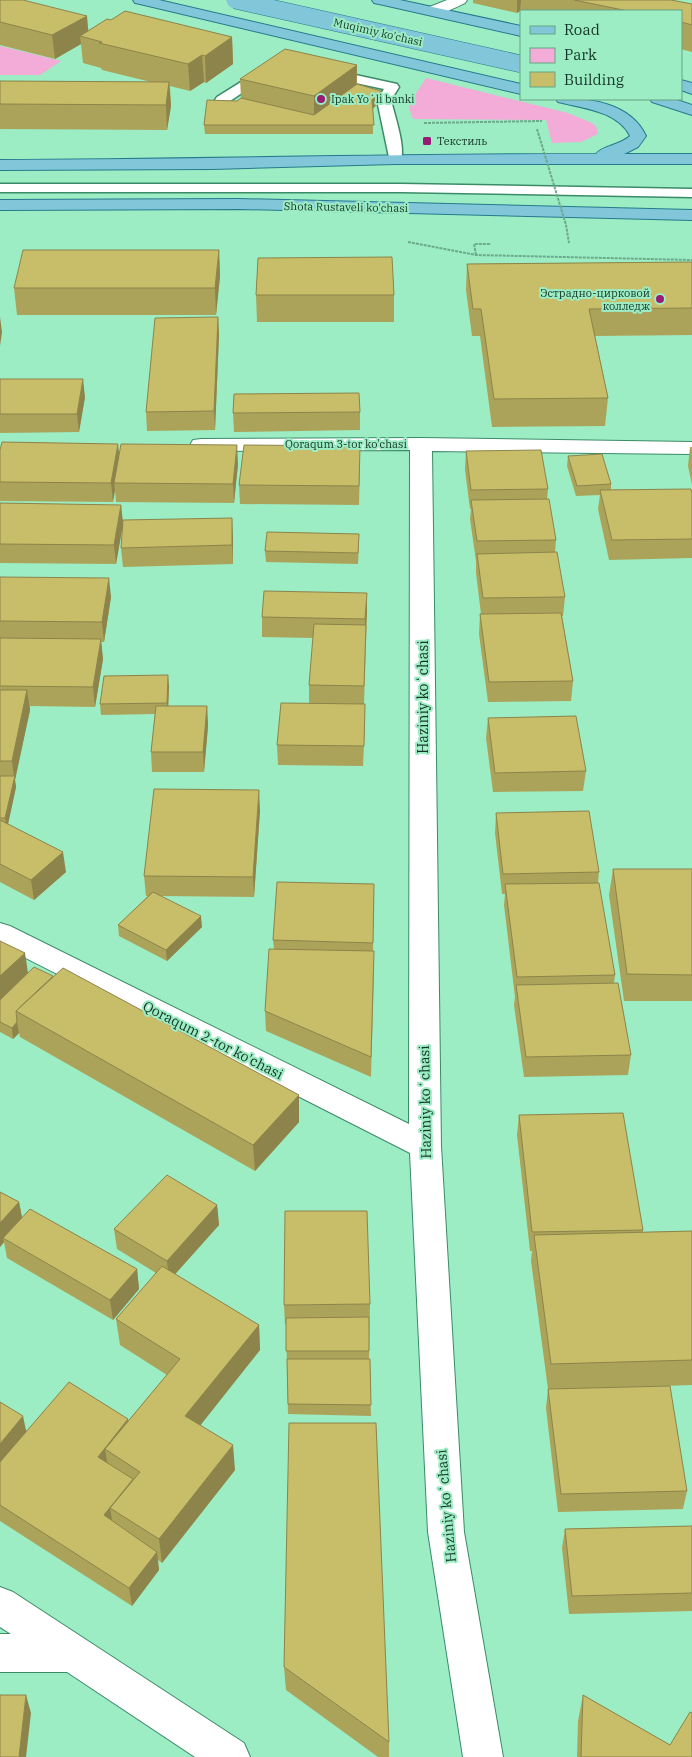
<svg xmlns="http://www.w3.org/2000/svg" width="692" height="1757" viewBox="0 0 692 1757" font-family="'IBM Plex Serif',serif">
<rect width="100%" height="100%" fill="#9cecc4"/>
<g fill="#f3abd7">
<path d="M0,46L61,61L40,75H0Z"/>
<path d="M426,78L568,113L592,123L596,126L598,134L581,142L552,143L546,120L413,119L409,108L415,95Z"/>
</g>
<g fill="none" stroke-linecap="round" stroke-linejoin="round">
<defs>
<g id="service">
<path d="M265,67L272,71L270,74L227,103H217L215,100L217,97Z"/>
<path d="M328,69L397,84L399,87L391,100C394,114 407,150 400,162H390L377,100L384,89L323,76L321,73L323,70Z"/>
<path d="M0,184H401L692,189V197L401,192H0Z"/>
</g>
<g id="minor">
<path d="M447,0H467L465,3C454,8 439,17 427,14L424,11L427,8Z"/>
<path d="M421,438L692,442V454L432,451L441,1146L464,1532L503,1757H463L428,1532L410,1153L0,945V923L10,926L409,1124L410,450L201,451L193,450L190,445L193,440L201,439Z"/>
<path d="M0,1587L13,1592L244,1743L250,1757H195L67,1672H0V1634H11L0,1627Z"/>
</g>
<g id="primary">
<path d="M133,0H159L521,84V94L140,4L135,3Z"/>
<path d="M372,0H400L521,26V36L379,4L374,3Z"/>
<path d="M681,80L692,83V94L681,90Z"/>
<path d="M556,99C589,97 631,103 646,136L638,147L624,154H692V164H395L213,169L0,170V160C199,159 397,154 596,154C602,146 620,145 630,136C618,111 582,108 558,102Z"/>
<path d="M650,99H674L692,105V115L652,102Z"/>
<path d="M239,199L692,210V220L239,209L0,210V200Z"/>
</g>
</defs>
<use href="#service" stroke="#3b8b68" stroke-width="3"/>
<use href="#minor" stroke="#3b8b68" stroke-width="2"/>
<use href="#primary" stroke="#257b8b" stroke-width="2"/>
<g stroke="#6baa8b" stroke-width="2" stroke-dasharray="3 1" stroke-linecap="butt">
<path d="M424,123L542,121"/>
<path d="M408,242L476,255L692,260"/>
<path d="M476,255L474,244H491"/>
</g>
<use href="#service" fill="#fff" fill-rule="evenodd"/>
<use href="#minor" fill="#fff" fill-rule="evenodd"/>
<use href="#primary" fill="#82c6da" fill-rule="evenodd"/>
<defs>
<path id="primary-bridge" d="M235,0L521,64"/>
</defs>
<use href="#primary-bridge" stroke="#257b8b" stroke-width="18" stroke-linecap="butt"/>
<path stroke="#6baa8b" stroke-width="2" stroke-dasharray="3 1" stroke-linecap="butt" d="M537,129L566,225L569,243"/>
<use href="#primary-bridge" stroke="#82c6da" stroke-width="17"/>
</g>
<g fill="#aca35a">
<path d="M0,0L88,31L111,20L232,37L233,64L206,83L204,82L190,91L170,86L171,106L167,130L0,129V81L151,82L102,70L101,68L83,63L81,44L55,59L0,45Z"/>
<path d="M473,0H671L692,4V52L681,49V11H521V15L520,11L517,13L473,3Z"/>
<path d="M357,65V84L381,100L373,109V134H205L204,125L241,98L240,79Z"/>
<path d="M219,250L220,276L216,315H17L14,288Z"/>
<path d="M692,262V335L595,336L608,398L605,426L492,427L480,336H472L466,290L467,264Z"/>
<path d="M256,295H394V322H257Z"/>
<path d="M218,317L219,335L215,430L147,431L146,412Z"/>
<path d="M0,379L85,397L79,432L0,433Z"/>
<path d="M360,412V430L234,432L233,413Z"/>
<path d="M690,447H692V485L688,466Z"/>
<path d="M0,450L119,455L238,464L234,503L116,502L115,490L113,502L0,501Z"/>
<path d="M466,451L548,489L547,499L556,540L555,552L565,597L563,616H562L573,681L571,701L488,702L479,634L480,614H481L476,573V561L470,519L471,509H470L465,470Z"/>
<path d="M568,456L611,484V490L692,493V558L609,560L598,509L600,495L576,496L567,466Z"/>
<path d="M360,465L359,505L240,504L239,485Z"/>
<path d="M0,503L121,505L123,524L116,564L0,563Z"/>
<path d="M233,537V564L123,567L121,548Z"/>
<path d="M359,544L358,564L266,562L265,551Z"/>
<path d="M0,577L111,597L104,642H101L103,659L95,707L30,706V710L15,780L16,787L8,824L66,872L34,900L0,882Z"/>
<path d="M367,612L364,704L365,724L363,766L278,765L277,745L309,703V685L313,638L262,637V617Z"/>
<path d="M169,686L168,706H207L208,726L204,772H152L151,752L155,714L101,715L100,704Z"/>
<path d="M488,718L586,771L583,791L493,792L486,738Z"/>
<path d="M260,810L254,897L161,896L202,927L167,961L119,936L118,925L148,896H146L144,876Z"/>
<path d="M496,813L599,872L598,883L615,975L614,983L631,1055L628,1075L524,1077L514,1005L515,997L504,905L505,894H502L495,833Z"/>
<path d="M613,869H692V1001H624L609,895Z"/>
<path d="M374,884L373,951L374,971L371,1077L266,1031L265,1011L274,949L273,940Z"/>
<path d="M0,941L28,973L299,1122L255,1171L20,1037L19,1033L13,1039L0,1032Z"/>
<path d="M519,1115L643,1230V1232L692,1231V1385L609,1388L687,1491L683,1509L558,1512L546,1408L548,1389L531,1261L532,1251H530L517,1135Z"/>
<path d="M0,1192L19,1202L22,1218L137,1269L139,1289L113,1320L7,1258L4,1242L0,1247Z"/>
<path d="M217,1205L219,1225L175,1274L259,1325L260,1350L200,1425L235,1470L162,1563L158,1560L159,1570L132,1606L0,1521V1402L27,1431L128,1421L167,1375L120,1345L116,1319L156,1273L117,1249L114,1229Z"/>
<path d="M370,1304L369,1359L371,1416L288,1414L286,1324H285L284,1305Z"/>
<path d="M692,1526V1611L569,1614L562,1548L565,1529Z"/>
<path d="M284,1667L389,1742V1757H378L286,1690Z"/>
<path d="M583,1695L670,1745L692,1757H577L578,1721Z"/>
</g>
<g fill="#8c844a">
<path d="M517,0H521L520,11L517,13Z"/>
<path d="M87,16L89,38L80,36L81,44L55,59L52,35Z"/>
<path d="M232,37L233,64L206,83L205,56Z"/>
<path d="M202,55L204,82L190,91L188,64Z"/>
<path d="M357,65L356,93L314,124V96Z"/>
<path d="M169,82L171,106L167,130L166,105Z"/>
<path d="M381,91V100L372,109V100Z"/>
<path d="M219,250L220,276L216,315L215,288Z"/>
<path d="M0,317L2,332L0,346Z"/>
<path d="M218,317L219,335L215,430L214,411Z"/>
<path d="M83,379L85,397L79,432L77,414Z"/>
<path d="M118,444L120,462L114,483L115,490L113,502L111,483Z"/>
<path d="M237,445L238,464L234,503L233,484Z"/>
<path d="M121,505L123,524L116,564L114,545Z"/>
<path d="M232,518L233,537V564L232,545Z"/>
<path d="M109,578L111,597L104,642L102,622Z"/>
<path d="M367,593V612L365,639V619Z"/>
<path d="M101,639L103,659L95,707L93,687Z"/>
<path d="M168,675L169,686L168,714L167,703Z"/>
<path d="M27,690L30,710L15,780L16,787L7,829L5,818L14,777L12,761Z"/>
<path d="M207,706L208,726L204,772L203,752Z"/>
<path d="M259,790L260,810L254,897L253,877Z"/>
<path d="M63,852L66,872L34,900L31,880Z"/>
<path d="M201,916L202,927L167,961L166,950Z"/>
<path d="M25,953L28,973L0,1000V976Z"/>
<path d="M17,1022L19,1033L13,1039L12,1028Z"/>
<path d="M299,1095V1122L255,1171L253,1145Z"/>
<path d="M19,1202L23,1222L3,1238L4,1242L0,1247V1223Z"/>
<path d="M217,1205L219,1225L169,1281L167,1261Z"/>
<path d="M137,1269L139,1289L113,1320L110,1300Z"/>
<path d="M259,1325L260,1350L188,1441L185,1416Z"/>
<path d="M23,1416L27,1435L0,1468V1444Z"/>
<path d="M128,1419L131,1438L105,1449L108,1467L98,1457Z"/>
<path d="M233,1445L235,1470L162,1563L159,1539Z"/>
<path d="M133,1479L110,1508L113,1526L104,1515Z"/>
<path d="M157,1552L159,1570L132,1606L129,1588Z"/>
<path d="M26,1695L31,1713L26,1757H19Z"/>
</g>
<g fill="#c8bd69" stroke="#8c844a">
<path d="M0,0H23L87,16L52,35L0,22Z"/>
<path d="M574,0H671L692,4V25L681,22V11H628Z"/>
<path d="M125,11L232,37L205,56L202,55L188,64L99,43L102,42L80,36L107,19L111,20Z"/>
<path d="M285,49L357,65L314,96L240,79Z"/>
<path d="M0,81L169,82L166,105L0,104Z"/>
<path d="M357,84L381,91L372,100L374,125H204L207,100L237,101L241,98L314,115Z"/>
<path d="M23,250H219L215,288H14Z"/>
<path d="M392,257L394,295H256L258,258Z"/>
<path d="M692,262V308L589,309L608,398L494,399L481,309H473L467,264Z"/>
<path d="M218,317L214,411L146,412L155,318Z"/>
<path d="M0,379H83L77,414H0Z"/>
<path d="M359,393L360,412L233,413L234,394Z"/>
<path d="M2,442L118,444L111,483L0,482V450Z"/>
<path d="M121,444L237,445L233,484L114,483Z"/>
<path d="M244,445L360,446L359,486L239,485Z"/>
<path d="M541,450L548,489L471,490L466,451Z"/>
<path d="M602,454L611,484L577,486L568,456Z"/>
<path d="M691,489L692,493V539L612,540L600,490Z"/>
<path d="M549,499L556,540L477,541L471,500Z"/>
<path d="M0,503L121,505L114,545L0,544Z"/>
<path d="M232,518V545L121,548L123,520Z"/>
<path d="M267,532L359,534L358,553L265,551Z"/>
<path d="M557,552L565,597L483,598L477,554Z"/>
<path d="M0,577L109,578L102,622L0,621Z"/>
<path d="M264,591L367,593L365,619L262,617Z"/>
<path d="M561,613L573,681L489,682L480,614Z"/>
<path d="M314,624L366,625L364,686L309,685Z"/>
<path d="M0,638L101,639L93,687L0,686Z"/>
<path d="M168,675L167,703L100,704L104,676Z"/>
<path d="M0,690H27L12,761H0Z"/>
<path d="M281,703L365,704L364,746L277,745Z"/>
<path d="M156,706H207L203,752H151Z"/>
<path d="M576,716L586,771L495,773L488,718Z"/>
<path d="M0,776H15L5,818H0Z"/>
<path d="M154,789L259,790L253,877L144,876Z"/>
<path d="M589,811L599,872L503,874L496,813Z"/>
<path d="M0,820L63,852L31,880L0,864Z"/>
<path d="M613,869H692V975L627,974Z"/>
<path d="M277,882L374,884L373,943L273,940Z"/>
<path d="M599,883L615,975L517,977L505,884Z"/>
<path d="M153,892L201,916L166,950L118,925Z"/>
<path d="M0,941L25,953L0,976Z"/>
<path d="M269,949L374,951L371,1057L265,1011Z"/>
<path d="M34,967L53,976L16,1011L17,1022L12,1028L0,1022V1000Z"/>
<path d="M63,968L299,1095L253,1145L16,1011Z"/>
<path d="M618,983L631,1055L526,1057L516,985Z"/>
<path d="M623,1113L643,1230L532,1232L519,1115Z"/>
<path d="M167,1175L217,1205L167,1261L114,1229Z"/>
<path d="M0,1192L19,1202L0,1223Z"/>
<path d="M30,1209L137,1269L110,1300L3,1238Z"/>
<path d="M285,1211H367L370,1304L284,1305Z"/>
<path d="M692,1231V1360L551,1364L534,1235Z"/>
<path d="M162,1266L259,1325L185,1416L233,1445L159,1539L110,1508L140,1472L105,1449L180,1359L116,1319Z"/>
<path d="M369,1317V1351H286V1318Z"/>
<path d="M287,1359H370L371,1405L288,1404Z"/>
<path d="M69,1382L128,1419L98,1457L133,1479L104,1515L157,1552L129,1588L0,1505V1462Z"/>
<path d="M670,1386L687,1491L561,1494L548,1389Z"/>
<path d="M0,1402L23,1416L0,1444Z"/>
<path d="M289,1423H376L389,1742L284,1667Z"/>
<path d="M692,1526V1593L572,1596L565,1529Z"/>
<path d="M0,1695H26L19,1757H0Z"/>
<path d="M583,1695L670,1745L690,1712L692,1713V1757H581Z"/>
</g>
<g fill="#981c75" stroke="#9cecc4" stroke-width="2">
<circle cx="321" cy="99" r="5"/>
<rect x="422" y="136" width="10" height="10" rx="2.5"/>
<circle cx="660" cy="299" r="5"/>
</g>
<g text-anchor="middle" stroke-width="4" stroke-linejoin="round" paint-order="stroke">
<g font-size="11" fill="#143627" stroke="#9cecc4">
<text transform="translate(378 32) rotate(13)" y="4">Muqimiy ko'chasi</text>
<text transform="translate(346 207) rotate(1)" y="4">Shota Rustaveli ko'chasi</text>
<text x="346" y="448">Qoraqum 3-tor ko'chasi</text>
</g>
<g font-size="11" fill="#143627" stroke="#9cecc4" text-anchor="start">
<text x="331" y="103">Ipak Yoʻli banki</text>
<text x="437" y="145">Текстиль</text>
<text x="650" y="297" text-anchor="end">Эстрадно-цирковой<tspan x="650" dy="13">колледж</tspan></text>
</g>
<g font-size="14" fill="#143627" stroke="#9cecc4">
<text transform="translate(423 697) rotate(-90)" y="5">Haziniy koʻchasi</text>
<text transform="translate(213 1040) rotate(27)" y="5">Qoraqum 2-tor ko'chasi</text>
<text transform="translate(425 1102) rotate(-91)" y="5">Haziniy koʻchasi</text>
<text transform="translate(446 1506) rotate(-95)" y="5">Haziniy koʻchasi</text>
</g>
</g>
<rect x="520" y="10" width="162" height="90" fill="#9cecc4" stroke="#66a385"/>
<rect x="530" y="26" width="25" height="8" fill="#82c6da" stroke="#66a385"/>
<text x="564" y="35" font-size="15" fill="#143627">Road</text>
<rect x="530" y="48" width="25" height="15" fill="#f3abd7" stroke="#66a385"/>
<text x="564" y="60" font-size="15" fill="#143627">Park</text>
<rect x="530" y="72" width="25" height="15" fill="#c8bd69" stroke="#66a385"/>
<text x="564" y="85" font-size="15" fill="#143627">Building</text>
</svg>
